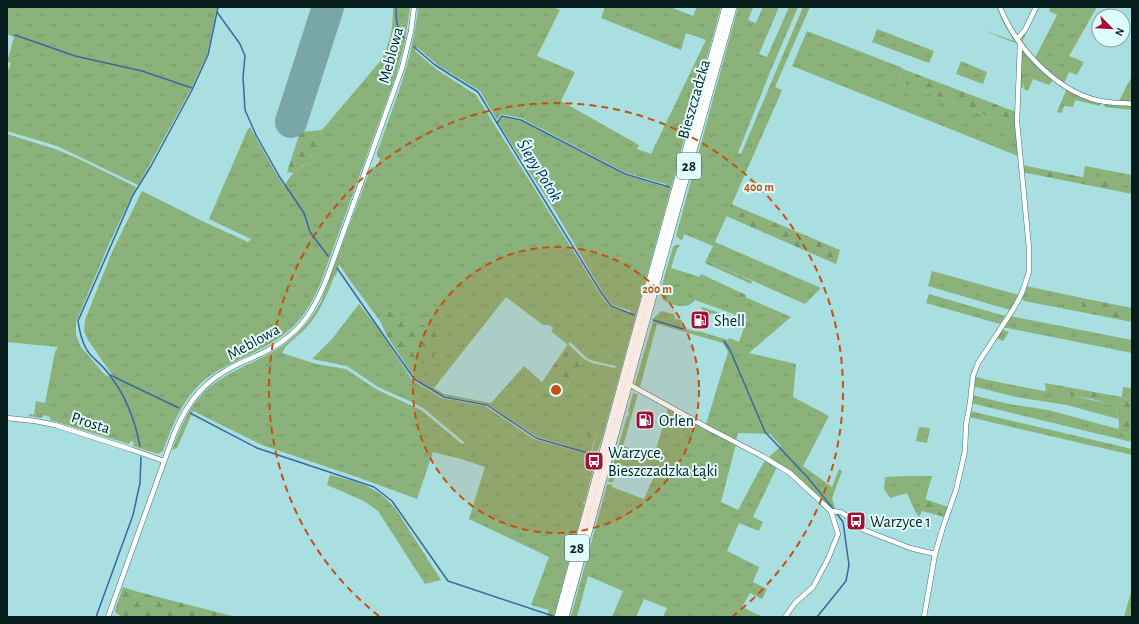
<svg xmlns="http://www.w3.org/2000/svg" width="1139" height="624" viewBox="0 0 1139 624" font-family="'Alegreya Sans',sans-serif">
<defs>
<pattern id="grass-tufts" width="24" height="20" patternUnits="userSpaceOnUse"><rect width="24" height="20" fill="#8ab27a"/><path d="M3 7l-1-3M5 7V3M7 7l1-3M15 17l-1-3M17 17v-4M19 17l1-3" fill="none" stroke="#769869"/></pattern>
<pattern id="forest-firs" width="22" height="20" patternUnits="userSpaceOnUse"><rect width="22" height="20" fill="#8ab27a"/><path d="M5 1l3.5 6h-7zM16 11l3.5 6h-7z" fill="#769869"/></pattern>
</defs>
<rect width="100%" height="100%" fill="#a9dfe0"/>
<g fill="url(#grass-tufts)" fill-rule="evenodd">
<path d="M7,7H217L207,55L192,87L151,162L138,185L57,146L7,131V73L11,63L7,62L14,37L7,34Z"/>
<path d="M393,7H410L405,41L396,75L321,282C304,323 286,337 247,356C231,363 215,371 202,382C182,401 172,425 163,451L158,454L133,446L134,442L131,441L129,444L50,420V417L44,415L41,418L29,416V414L34,415L36,401L45,403L55,352L58,347L7,342V134L55,149L77,158L136,187L109,244L76,322V335L81,347L105,375L115,379L88,340L84,331L85,320L112,252L142,191L200,220L248,242L251,239L209,219L248,129L250,127L275,172L284,186C295,169 299,166 318,160L322,130L382,59C391,39 393,29 393,7Z"/>
<path d="M418,7H553L560,10L537,56L575,72L561,101L639,145L637,149L651,154L706,40L686,33L681,50L601,18L605,7H670L693,16L697,7H721L680,154L678,157L679,159L601,442L594,461L595,462L585,501L583,503L584,505L554,617H547L549,610L531,605L549,557L469,519L485,467L461,459L433,452L417,499L357,477L262,445L193,411L177,448L172,450C180,429 188,408 204,392C222,375 244,367 265,356C289,344 306,328 320,304L370,170L372,167H377L380,159L377,156V153C394,104 413,60 418,7ZM417,47L438,65L480,91L497,120L501,114L521,118L626,173L666,184L665,187L625,175L521,121L503,117L498,123L555,211L604,295L612,305L631,311L630,314L610,307L602,297L476,95L436,69L415,51ZM339,264L346,275L380,321L381,315L389,310L407,319L416,365L413,367L411,373L414,378L440,395L487,404L535,436L567,446L574,449L590,446L591,444L586,431L587,429L598,427L590,460L576,456V451L534,439L485,406L442,398L412,380L380,331L359,304L332,339L312,359L347,366L378,387L414,403L423,408L465,443L462,444L421,410L376,389L346,369L316,364L282,353C286,343 298,337 306,328C320,313 327,294 335,275L336,276ZM506,297L543,325H549L553,328L551,331L568,345L570,342L588,359L597,362L616,366L615,368L592,363L584,359L559,399L543,388L542,382L524,366L491,403L444,394L434,388Z"/>
<path d="M738,7H753L748,20L756,23L763,7H779L759,54L767,57L789,7H798L770,72L738,153L741,154L803,7H810L775,87L782,90L780,95L715,242L821,288L805,304L706,260L713,246L684,234L682,241L676,236Z"/>
<path d="M997,7H999L1004,22L1016,41L1015,43L980,29L1014,41L1002,20Z"/>
<path d="M1037,7H1039L1023,40V42L1035,58L1057,15L1049,11L1051,7H1097L1069,56L1084,62L1077,75L1069,72L1064,83L1039,63L1021,43L1022,37Z"/>
<path d="M877,29L934,51L929,63L872,42Z"/>
<path d="M807,31L903,68L899,81L1015,127L1018,156L792,66Z"/>
<path d="M1022,48L1054,79L1049,85L1033,79L1028,78L1023,85L1024,89L1019,86Z"/>
<path d="M961,61L987,72L983,84L956,74Z"/>
<path d="M1067,88L1101,103L1100,106L1075,100L1073,107L1064,106L1062,113L1057,112Z"/>
<path d="M1104,103L1132,106V110L1105,107Z"/>
<path d="M1085,166L1132,175V187L1083,178Z"/>
<path d="M676,245H680L677,249L671,268L700,277L791,317L749,353L796,364L793,397L829,416L803,466L832,487L839,469L842,471L832,498L835,508L828,506L793,473L769,457L781,446L770,434L738,433L736,440L706,424L728,352L723,343L657,324L640,387L635,384L654,318L661,311L674,314L675,319L682,320L681,325L685,326L684,328L698,332V331L728,340L732,331L729,338L739,342L747,319L695,300C688,310 673,306 663,300L660,292L673,247Z"/>
<path d="M932,271L1019,295L1010,310L928,286Z"/>
<path d="M1026,286L1082,298L1081,312L1024,301L1021,297Z"/>
<path d="M929,294L1005,316L1000,324L926,303Z"/>
<path d="M702,307L720,313V316L712,313L708,316L701,308Z"/>
<path d="M1010,316L1132,340V353L1002,327Z"/>
<path d="M1001,329L1009,332L1003,341L996,338Z"/>
<path d="M973,376C1021,389 1070,393 1117,406L1118,419L1067,405L1016,397L972,386Z"/>
<path d="M1123,387L1132,388V399L1122,397Z"/>
<path d="M633,393L638,394L623,446L654,456L668,408L704,429L736,444L721,502L738,510L765,460L777,467L753,517L763,522L759,531L739,523L727,551L759,567L753,582L767,589L762,599L750,593L742,607L763,617H663L667,608L644,599L636,617H612L623,591L588,576L577,617L571,616L607,485L612,484V487L644,499L654,476L618,464L613,482H608L627,416H628L629,413L628,412Z"/>
<path d="M972,395L1009,404L1048,410L1118,429V431L1132,435V442L971,403Z"/>
<path d="M970,411L1132,449V455L969,417Z"/>
<path d="M919,427L930,428L927,443L916,441Z"/>
<path d="M330,475C345,479 363,483 376,491C383,495 389,502 395,508L441,580L425,584L378,511L364,501L327,485Z"/>
<path d="M911,476H932L922,511L919,517L915,511L907,493L890,498L884,489L885,477Z"/>
<path d="M593,525L594,526L570,615H569Z"/>
<path d="M1132,593V617H1124L1130,595Z"/>
</g>
<g fill="url(#forest-firs)">
<path d="M903,69L1016,112L1015,127L899,81Z"/>
<path d="M1132,76V103L1118,102L1120,99Z"/>
<path d="M1028,78L1033,79L1028,91L1024,89V80Z"/>
<path d="M322,130L319,160L303,165L293,173L287,172L300,132Z"/>
<path d="M1022,165L1132,187V194L1022,172Z"/>
<path d="M731,204L840,250L836,264L726,216Z"/>
<path d="M706,260L752,281L751,284L705,263Z"/>
<path d="M701,274L746,295L745,298L700,277Z"/>
<path d="M1082,298L1132,308V322L1081,312Z"/>
<path d="M389,310L407,319L449,335L429,363C420,364 414,363 411,373L387,336L380,321L381,315Z"/>
<path d="M568,344L584,359L559,399L542,388V382Z"/>
<path d="M1045,383L1132,399V435L1118,431L1119,425L1117,406L1092,399L1046,392Z"/>
<path d="M593,427H598L591,453L574,449C584,443 579,447 590,446L591,444L586,432L587,429Z"/>
<path d="M576,451L591,455L590,461L576,456Z"/>
<path d="M925,499L948,507L945,517L922,511Z"/>
<path d="M123,587L135,591L236,617H121V616L116,613L115,610Z"/>
</g>
<g fill="none" stroke-linecap="round" stroke-linejoin="round">
<g stroke="#3a68a2" stroke-width="1.5">
<path d="M396,7C396,19 396,28 404,38"/>
<path d="M217,12L240,44L245,56L243,77L245,110L256,135L279,176L304,213L310,232L328,256"/>
<path d="M15,35L75,56L142,71L192,88"/>
<path d="M414,47L435,65L478,92L602,294L611,306L634,315"/>
<path d="M497,123L502,116L521,120L625,174L669,187"/>
<path d="M337,268L414,379L444,397L487,405L536,438L594,455"/>
<path d="M653,320L683,329"/>
<path d="M724,341L730,350L765,432L809,479L835,511"/>
<path d="M110,375L179,408"/>
<path d="M190,413L257,448L374,487L392,501L448,581L553,616"/>
<path d="M140,446C135,420 125,394 108,373C103,366 95,360 89,353C82,344 80,332 78,321L133,195L151,166L192,90L208,55L218,7"/>
<path d="M96,617L133,515L140,483L141,457"/>
<path d="M817,617L846,581L849,565L843,522L837,514"/>
</g>
<path stroke="#79a6a6" stroke-width="32" d="M291,122L328,7"/>
<defs>
<g id="street">
<path d="M1000,7C1015,46 1054,89 1096,100C1107,103 1120,103 1132,104"/>
<path d="M1017,39L1025,30L1036,7"/>
<path d="M628,383L634,387L708,428L762,456L790,473L831,511L841,512L851,519L854,526L910,548L935,554"/>
<path d="M7,418L35,421L55,425L130,449L164,461"/>
<path d="M108,617L174,434C188,400 205,380 238,364C256,356 274,349 289,336C308,321 318,300 327,278L402,68L411,31L414,7"/>
<path d="M785,617L795,603L813,587L828,559L838,534L831,511"/>
<path d="M924,617L935,554L943,527L956,490L965,451L966,425L970,403L973,376L978,363L1014,308L1022,293L1029,272V248L1017,122L1020,44"/>
</g>
<g id="primary">
<path d="M558,617L640,317L726,7"/>
<path d="M565,617L645,324L733,7"/>
</g>
</defs>
<use href="#street" stroke="#3e7273" stroke-width="5.5"/>
<use href="#primary" stroke="#3e7273" stroke-width="8"/>
<use href="#street" stroke="#fff" stroke-width="4.5"/>
<use href="#primary" stroke="#fff" stroke-width="7"/>
</g>
<circle cx="556" cy="390" r="143" fill="#c6500f" fill-opacity=".12"/>
<g fill="none" stroke="#c6500f" stroke-width="2" stroke-dasharray="7 5">
<circle cx="556" cy="390" r="143"/>
<path d="M379 616A287 287 0 1 1 733 616"/>
</g>
<defs>
<symbol id="fuel-square" viewBox="-11 -11 22 22"><rect x="-9" y="-9" width="18" height="18" rx="4" fill="#a70e33" stroke="#e0fbfb"/><path d="M-5.5-6h7V0h2V4h1.3V-2.5L3-4.5l.8-.8L6-3V5H2.5V1h-1V6h-7ZM-4.2-4.7v3.2H.2V-4.7Z" fill="#fff"/></symbol>
<symbol id="bus-square" viewBox="-11 -11 22 22"><rect x="-9" y="-9" width="18" height="18" rx="4" fill="#a70e33" stroke="#e0fbfb"/><path d="M-5-6H5V4H4V6H2V4H-2V6H-4V4H-5ZM-3.5-4V0h7V-4ZM-3.5 1.2v1.5H-2V1.2ZM2 1.2v1.5H3.5V1.2Z" fill="#fff"/></symbol>
</defs>
<g fill-rule="evenodd">
<use href="#fuel-square" x="689" y="309" width="22" height="22"/>
<use href="#fuel-square" x="634" y="409" width="22" height="22"/>
<use href="#bus-square" x="583" y="450" width="22" height="22"/>
<use href="#bus-square" x="845" y="510" width="22" height="22"/>
</g>
<g text-anchor="middle" stroke-width="4" stroke-linejoin="round" paint-order="stroke">
<g fill="#e0fbfb" stroke="#485f60" stroke-width="1">
<rect x="677" y="153" width="24" height="26" rx="3"/>
<rect x="565" y="535" width="24" height="26" rx="3"/>
</g>
<g font-size="15" font-weight="bold" fill="#071c1d">
<text x="689" y="171">28</text>
<text x="577" y="553">28</text>
</g>
<g font-size="16" fill="#071c1d" stroke="#e0fbfb">
<text transform="translate(390 55) rotate(-75)" y="6">Meblowa</text>
<text transform="translate(693 99) rotate(-74)" y="6">Bieszczadzka</text>
<text transform="translate(253 341) rotate(-29)" y="6">Meblowa</text>
<text transform="translate(91 422) rotate(18)" y="6">Prosta</text>
</g>
<g font-size="16" fill="#071c1d" stroke="#e0fbfb" text-anchor="start">
<text x="714" y="326">Shell</text>
<text x="659" y="426">Orlen</text>
<text x="608" y="458">Warzyce,<tspan x="608" dy="18">Bieszczadzka Łąki</tspan></text>
<text x="870" y="527">Warzyce 1</text>
</g>
<g font-size="17" font-style="italic" fill="#02295b" stroke="#e0fbfb">
<text transform="translate(540 170) rotate(58)" y="6">Ślepy Potok</text>
</g>
</g>
<circle cx="556" cy="390" r="6" fill="#c6500f" stroke="#e0fbfb" stroke-width="2"/>
<g font-size="12" text-anchor="middle" font-weight="bold" fill="#c6500f" stroke="#e0fbfb" stroke-width="4" stroke-linejoin="round" paint-order="stroke">
<text x="759" y="191">400 m</text>
<text x="657" y="293">200 m</text>
</g>
<rect width="1139" height="624" fill="none" stroke="#071c1d" stroke-width="16"/>
<g transform="translate(1111 28) rotate(114)"><circle r="19" fill="#e0fbfb" stroke="#89a2a2"/>
<path d="M0-3L7 15L0 10L-7 15Z" fill="#a70e33"/>
<text y="-6" font-size="11" font-weight="bold" text-anchor="middle" fill="#071c1d">N</text>
</g>
</svg>
